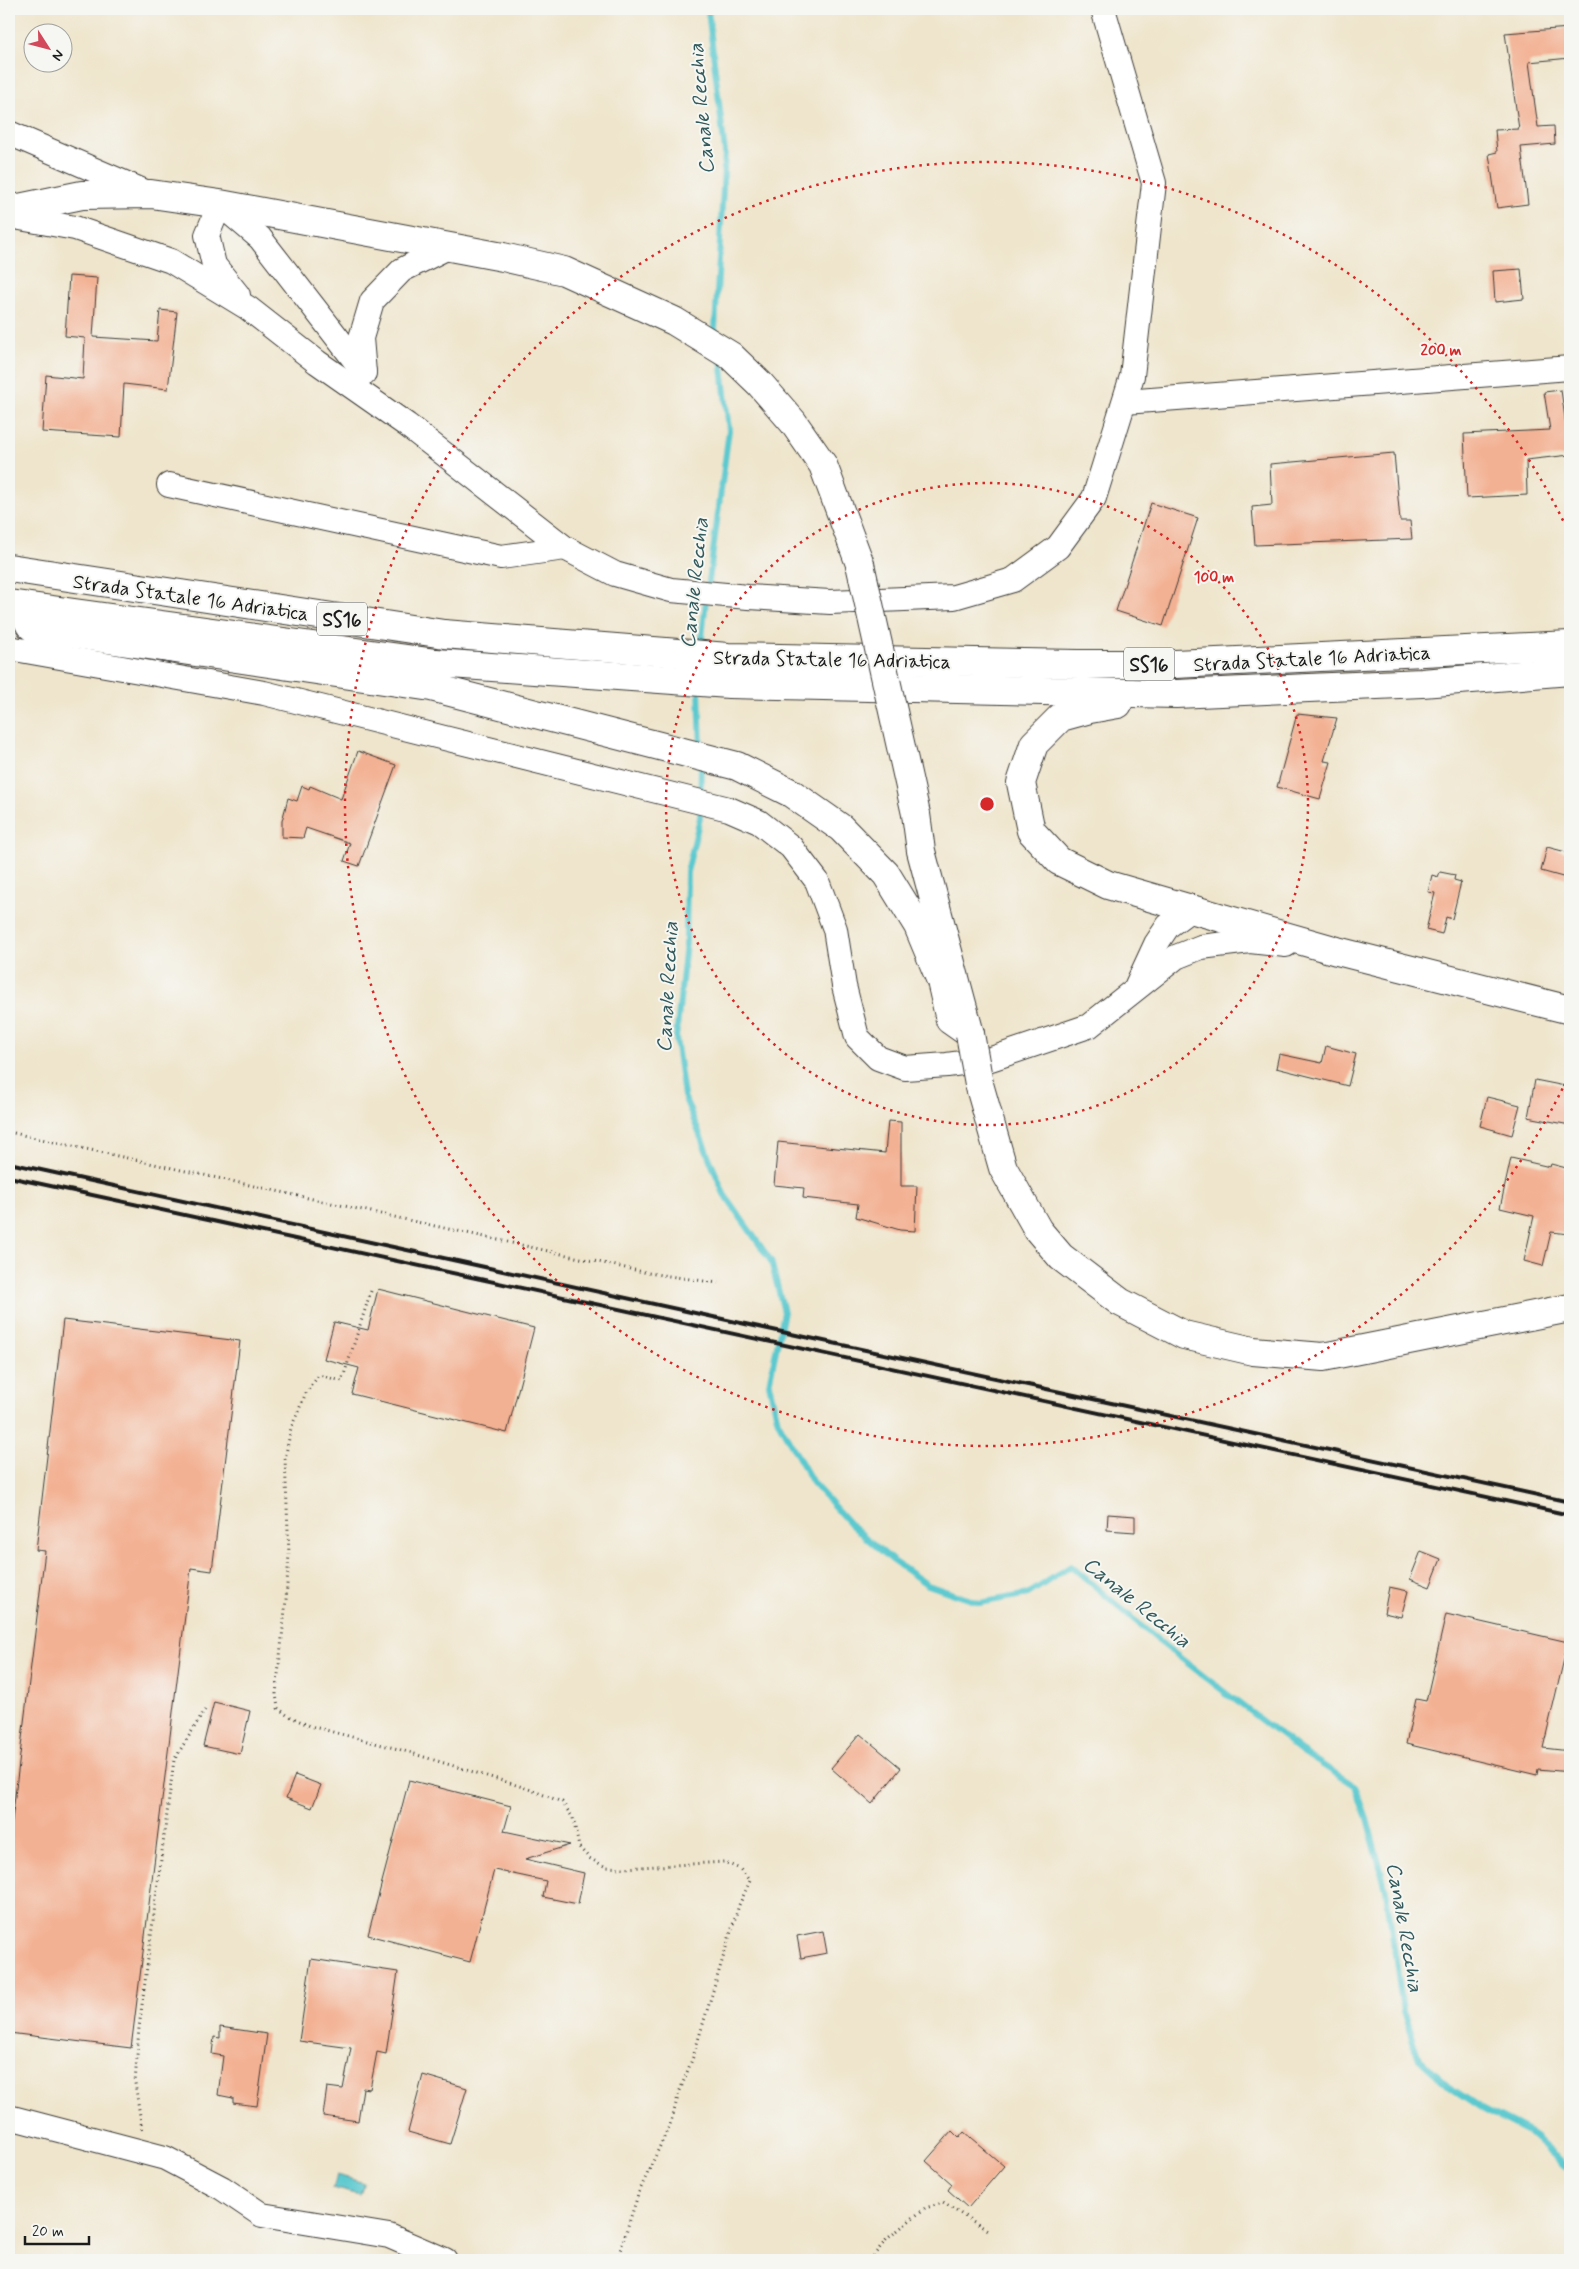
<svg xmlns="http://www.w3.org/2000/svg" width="1579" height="2269" viewBox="0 0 1579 2269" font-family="Mynerve,sans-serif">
<rect width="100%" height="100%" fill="#f6f6f2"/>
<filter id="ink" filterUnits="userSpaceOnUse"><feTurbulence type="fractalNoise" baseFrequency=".02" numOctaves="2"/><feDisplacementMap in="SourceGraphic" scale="10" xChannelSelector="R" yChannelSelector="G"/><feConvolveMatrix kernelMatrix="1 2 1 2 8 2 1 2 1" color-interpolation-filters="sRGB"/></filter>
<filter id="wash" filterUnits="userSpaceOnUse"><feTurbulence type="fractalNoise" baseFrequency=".0096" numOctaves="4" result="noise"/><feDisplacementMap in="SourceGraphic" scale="20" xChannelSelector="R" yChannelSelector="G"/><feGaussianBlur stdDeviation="1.12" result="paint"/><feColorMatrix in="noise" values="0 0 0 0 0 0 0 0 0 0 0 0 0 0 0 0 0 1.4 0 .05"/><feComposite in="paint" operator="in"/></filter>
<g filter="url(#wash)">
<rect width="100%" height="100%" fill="#efe5cc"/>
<path fill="#5cc9cf" stroke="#3c7276" d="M337,2175L364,2183L360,2195L333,2188Z"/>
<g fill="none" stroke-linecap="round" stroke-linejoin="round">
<g stroke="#5cc9cf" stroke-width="6">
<path d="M708,11L725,152L715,329L717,339"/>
<path d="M708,589L729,430L721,358"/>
<path d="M701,648L706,599"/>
<path d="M699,688L701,751"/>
<path d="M701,763L700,818L687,872L686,943L676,1038L684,1096L724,1194L771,1261L784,1312L769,1384L778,1421L813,1483L850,1524L892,1560L928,1585L980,1603L1028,1594L1071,1566L1165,1646L1301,1751L1355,1786L1367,1818L1386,1890L1403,2011L1419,2059L1451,2088L1484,2110L1529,2133L1570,2170"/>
</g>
</g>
<g id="blocks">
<g fill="#f3b193">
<path d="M1570,28V58L1529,62L1538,127L1554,126L1555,144L1521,147L1528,204L1497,208L1489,154L1497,152L1495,130L1519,129L1505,33Z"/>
<path d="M1521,269L1524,299L1495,302L1493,271Z"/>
<path d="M69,276L97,278L93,337L157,341L160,310L177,312L168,389L124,384L121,437L42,432L46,375L83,379L85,338L65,336Z"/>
<path d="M1561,390L1570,455L1526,460L1527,495L1467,498L1464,434L1550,430L1544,392Z"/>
<path d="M1394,453L1400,521H1410L1412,539L1255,545L1252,507L1272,505L1270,464Z"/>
<path d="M1151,503L1198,518L1163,626L1116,611Z"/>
<path d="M1297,714L1337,718L1324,761L1331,762L1320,799L1277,787Z"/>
<path d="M358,751L396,765L359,866L344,861L350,843L306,828L303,838L282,837V821L288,798L297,801L302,786L309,789L310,786L341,799Z"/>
<path d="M1547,847L1570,853V879L1541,871Z"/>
<path d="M1440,872L1455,875L1454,880L1461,882L1452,919L1446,917L1442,934L1426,930L1435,893L1428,892L1432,875L1438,877Z"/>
<path d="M1326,1046L1356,1054L1348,1086L1276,1068L1279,1054L1322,1063Z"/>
<path d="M1535,1080L1570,1087V1125L1528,1117Z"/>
<path d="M1487,1097L1520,1105L1512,1135L1480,1126Z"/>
<path d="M888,1121L901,1122V1186H917L915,1231L900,1230L856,1217L858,1204L803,1198L804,1188L774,1185L778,1142L885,1153Z"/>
<path d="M1511,1158L1550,1167L1551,1164L1570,1169V1234L1551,1232L1543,1266L1524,1261L1534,1216L1500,1208Z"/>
<path d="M378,1289L534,1328L507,1433L352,1394L359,1368L324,1359L334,1322L368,1330Z"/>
<path d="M63,1320L240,1341L212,1571L191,1568L131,2048L9,2033V1845L45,1551L36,1550Z"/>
<path d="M1108,1514L1135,1516V1532L1107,1530Z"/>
<path d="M1421,1551L1441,1559L1430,1587L1410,1579Z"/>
<path d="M1389,1587L1408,1591L1401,1617L1384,1613Z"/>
<path d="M1446,1614L1568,1642L1543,1748L1570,1751V1772L1538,1769L1537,1775L1406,1744L1416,1699L1426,1701Z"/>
<path d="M214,1702L250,1711L240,1754L203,1746Z"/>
<path d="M860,1734L901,1768L872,1804L831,1768Z"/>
<path d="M295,1775L321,1785L312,1808L286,1798Z"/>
<path d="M409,1780L511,1806L504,1831L570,1845L525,1859L584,1873L578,1904L543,1897L546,1881L494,1870L470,1962L368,1935Z"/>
<path d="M823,1931L827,1953L801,1958L797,1936Z"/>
<path d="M311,1959L398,1972L386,2054L377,2052L370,2089L363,2088L358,2121L323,2116L327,2087L343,2089L351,2048L299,2041Z"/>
<path d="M220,2027L267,2034L257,2106L233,2103V2098L218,2095L223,2056L212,2054L214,2037L220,2038Z"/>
<path d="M423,2075L467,2088L450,2144L408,2132Z"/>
<path d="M952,2131L959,2138L964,2132L1004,2166L968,2208L948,2190L952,2184L926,2161Z"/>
</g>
</g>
</g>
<g filter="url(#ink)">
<use href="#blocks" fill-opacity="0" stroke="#3c3a36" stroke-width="1"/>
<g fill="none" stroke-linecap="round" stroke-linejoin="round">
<defs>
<g id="minor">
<path d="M9,133L150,194"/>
<path d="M9,216L75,228L171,261L248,308L317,362L407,425L565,548L615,574L671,590L748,597L830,602L954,597L1013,580L1058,547L1094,498L1132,376L1154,183L1103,9"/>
<path d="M238,295L214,265L207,235L220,204L260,238L364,372"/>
<path d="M364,373L361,338L372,301L402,270L448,247"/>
<path d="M1125,402L1570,368"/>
<path d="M169,485L501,557L565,548"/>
<path d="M9,648L264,693L729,809L759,822L791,847L817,881L835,929L844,986L857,1037L878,1058L905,1068L947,1065L991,1059L1089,1026L1176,957L1201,947L1250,941L1286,945"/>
<path d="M1137,985L1156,944L1168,926L1191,909"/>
<path d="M9,2117L165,2158L222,2188L262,2215L389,2236L445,2260"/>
</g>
<g id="major">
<path d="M9,210L82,195L151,194L220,204L503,257L564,271L674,321L731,356L760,384L793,422L823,465L860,564"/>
<path d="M916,814L921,851L970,1034"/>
<path d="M1191,909L1337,951L1570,1010"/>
<path d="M979,1084L1003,1168L1038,1230L1061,1257L1120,1302L1184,1335L1253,1351L1323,1357L1570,1308"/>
</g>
<g id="highway">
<path d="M9,568L444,634L728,657L1078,664H1175L1570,645"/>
<path d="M9,604L436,663L729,684L1176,694L1422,683L1570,671"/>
<path d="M21,607L30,625L34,628L431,687L737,766L791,793L841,828L886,874L918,926L941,981L950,1020L970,1034"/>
<path d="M1118,704L1090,709L1061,717L1034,744L1021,783L1031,831L1059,861L1108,885L1191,909"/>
</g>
</defs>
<use href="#minor" stroke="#3c3a36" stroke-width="26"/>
<use href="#major" stroke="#3c3a36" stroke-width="30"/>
<use href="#highway" stroke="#3c3a36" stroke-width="30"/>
<g stroke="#3c3a36" stroke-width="3" stroke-dasharray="1 4" stroke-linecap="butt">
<path d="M9,1132L648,1273L718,1283"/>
<path d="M371,1291L342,1381L319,1375L306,1393L291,1428L285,1459L289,1554L286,1600L276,1694L278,1708L287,1715L310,1726L398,1749L526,1788L562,1802L573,1818L579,1847L589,1858L606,1867L624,1868L724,1862L740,1869L750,1881L739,1905L693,2057L679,2093L671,2122L639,2192L617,2260"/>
<path d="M142,2129L135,2083L139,2028L174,1760L205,1710"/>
<path d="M870,2260L887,2239L925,2208L943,2203L989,2231"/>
</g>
<use href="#minor" stroke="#fff" stroke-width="24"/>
<use href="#major" stroke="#fff" stroke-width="28"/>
<use href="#highway" stroke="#fff" stroke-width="28"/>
<g stroke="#1c1c1c" stroke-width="4">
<path d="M9,1163L759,1327L1570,1502"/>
<path d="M9,1177L1570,1515"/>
</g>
<defs>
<g id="major-bridge">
<path d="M860,564L916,814"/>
<path d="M970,1034L979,1084"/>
</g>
</defs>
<use href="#major-bridge" stroke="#3c3a36" stroke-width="30" stroke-linecap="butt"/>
<use href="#major-bridge" stroke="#fff" stroke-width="28"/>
</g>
</g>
<g fill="none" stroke="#d62828" stroke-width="2.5" stroke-dasharray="2.5 5">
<circle cx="987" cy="804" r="321"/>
<path d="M1569 1075A642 642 0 1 1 1569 533"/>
</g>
<g text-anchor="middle" stroke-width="4" stroke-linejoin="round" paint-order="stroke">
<g fill="#f6f6f2" stroke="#5d5d5c" stroke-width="1">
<rect x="317" y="602.5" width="50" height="33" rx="4"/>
<rect x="1124" y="647.5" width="50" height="33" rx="4"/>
</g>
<g font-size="19" font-weight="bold" fill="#1c1c1c">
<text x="342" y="626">SS16</text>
<text x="1149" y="671">SS16</text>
</g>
<g font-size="20" fill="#1c1c1c" stroke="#f6f6f2">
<text transform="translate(191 597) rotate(8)" y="7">Strada Statale 16 Adriatica</text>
<text transform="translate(1312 658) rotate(-3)" y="7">Strada Statale 16 Adriatica</text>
<text transform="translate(832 659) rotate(1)" y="7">Strada Statale 16 Adriatica</text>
</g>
<g font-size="21" font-style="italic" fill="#32595b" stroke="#f6f6f2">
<text transform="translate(701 109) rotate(-95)" y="7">Canale Recchia</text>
<text transform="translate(694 583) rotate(-84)" y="7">Canale Recchia</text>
<text transform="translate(667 987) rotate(-87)" y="7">Canale Recchia</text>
<text transform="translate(1137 1602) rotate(39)" y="7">Canale Recchia</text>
<text transform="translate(1405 1927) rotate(80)" y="7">Canale Recchia</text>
</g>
</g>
<circle cx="987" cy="804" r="8" fill="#d62828" stroke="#f6f6f2" stroke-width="2.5"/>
<g font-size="15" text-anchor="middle" font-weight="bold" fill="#d62828" stroke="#f6f6f2" stroke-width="4" stroke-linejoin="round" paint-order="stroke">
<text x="1441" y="355">200 m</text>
<text x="1214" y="582">100 m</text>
</g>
<rect width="1579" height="2269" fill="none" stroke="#f6f6f2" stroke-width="30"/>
<g transform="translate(48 48) rotate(126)"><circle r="24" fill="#f6f6f2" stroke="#9f9f9c"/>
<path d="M0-4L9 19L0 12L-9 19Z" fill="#d1495b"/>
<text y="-8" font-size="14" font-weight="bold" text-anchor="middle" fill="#1c1c1c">N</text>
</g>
<path d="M25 2236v8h64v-8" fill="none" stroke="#1c1c1c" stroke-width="2.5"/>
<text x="32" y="2236" font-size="15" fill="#1c1c1c" stroke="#f6f6f2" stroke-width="4" paint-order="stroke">20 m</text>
</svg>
